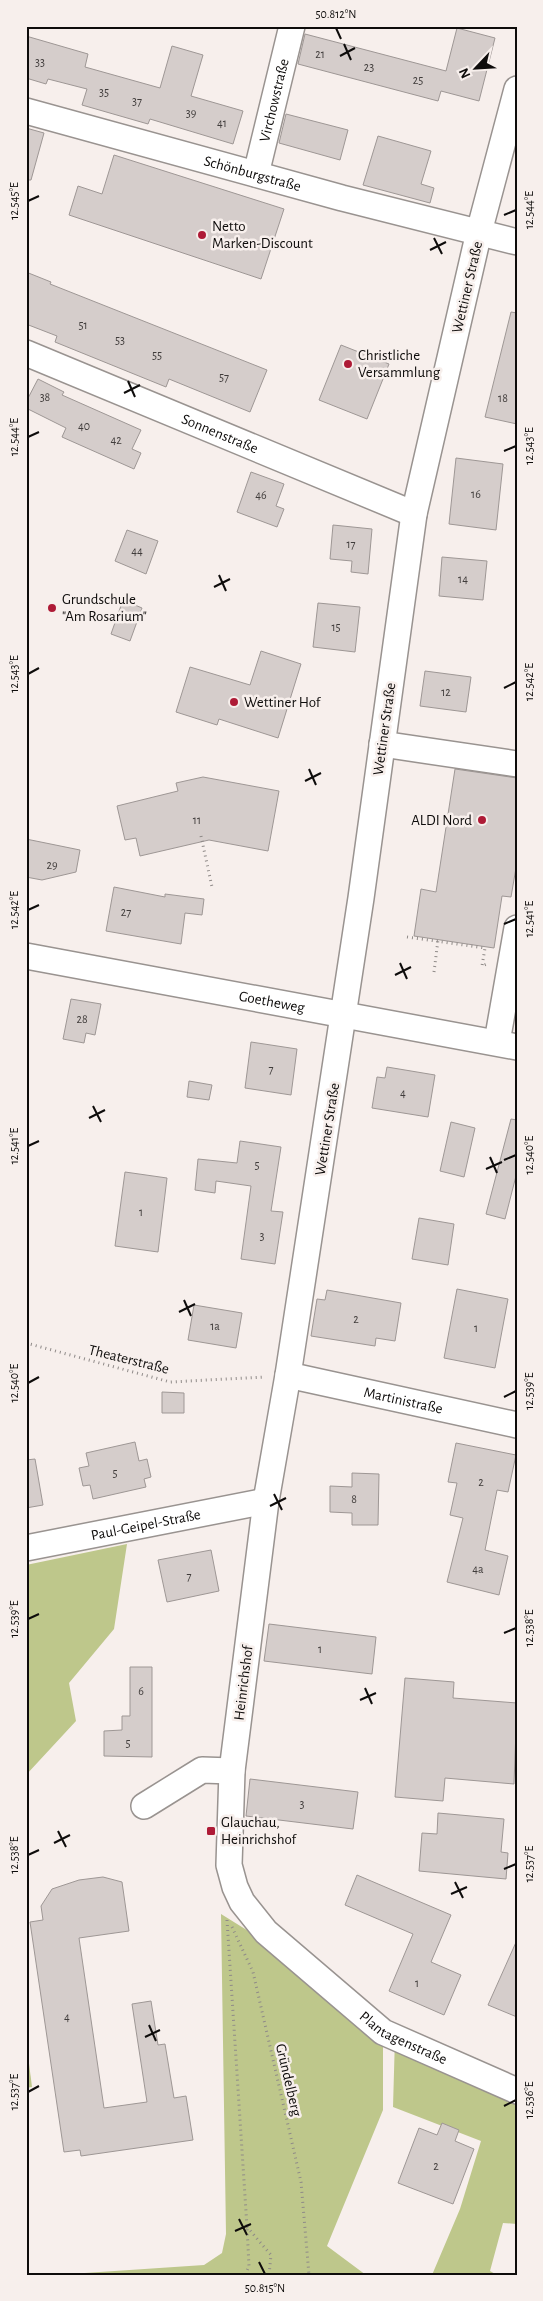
<svg xmlns="http://www.w3.org/2000/svg" width="543" height="2301" viewBox="0 0 543 2301" font-family="'Alegreya Sans',sans-serif">
<rect width="100%" height="100%" fill="#f7efec"/>
<g fill="#bec78b">
<path d="M127,1544L114,1629L69,1683L76,1721L26,1775V1565Z"/>
<path d="M221,1914L303,1965L383,2032V2110L327,2246L366,2275H55L204,2265L222,2253L226,2234Z"/>
<path d="M395,2037L517,2098V2224L503,2223L490,2271L497,2275H432L460,2209L481,2141L393,2107Z"/>
<path d="M26,2040L32,2087L26,2088Z"/>
</g>
<g fill="#d5cdcb" stroke="#9e9795">
<path d="M457,28L495,38L479,101L441,91L438,101L298,64L305,34L446,71Z"/>
<path d="M26,36L88,54L85,67L160,88L172,46L203,55L191,96L243,111L233,144L150,119L148,124L82,105L87,89L48,79L46,84L26,78Z"/>
<path d="M286,114L348,130L340,160L279,143Z"/>
<path d="M26,128L44,133L31,180H26Z"/>
<path d="M378,136L431,151L421,184L434,188L430,203L363,185Z"/>
<path d="M114,155L284,209L261,279L69,215L78,186L102,194Z"/>
<path d="M26,272L51,282L50,284L267,370L250,412L169,379L166,387L55,342L57,336L26,324Z"/>
<path d="M511,312L517,313V424L485,417Z"/>
<path d="M341,345L389,364L367,419L319,400Z"/>
<path d="M38,379L64,392L62,395L141,430L132,449L141,453L134,469L62,437L66,428L26,408V402Z"/>
<path d="M456,458L503,464L496,530L449,524Z"/>
<path d="M251,472L284,484L276,506L284,509L277,527L237,512Z"/>
<path d="M333,525L372,529L368,574L351,572L352,561L330,559Z"/>
<path d="M127,530L158,541L146,574L115,561Z"/>
<path d="M442,557L487,561L483,600L439,596Z"/>
<path d="M123,600L142,608L130,641L111,634Z"/>
<path d="M318,603L360,607L355,652L313,647Z"/>
<path d="M261,651L301,664L278,738L219,719L217,725L176,712L190,667L250,685Z"/>
<path d="M425,671L471,677L466,712L420,706Z"/>
<path d="M455,769L517,778V862L511,897L502,896L494,948L414,936L421,889L436,892Z"/>
<path d="M203,777L279,791L268,851L209,840L140,856L136,838L125,840L117,806L178,791L176,783Z"/>
<path d="M26,839L80,850L76,872L42,880L26,877Z"/>
<path d="M114,887L165,897V894L204,899L202,915L185,913L181,944L106,931Z"/>
<path d="M71,999L101,1004L95,1035L86,1033L84,1043L63,1039Z"/>
<path d="M251,1042L297,1049L291,1095L245,1088Z"/>
<path d="M387,1067L435,1075L428,1117L372,1108L377,1077L385,1078Z"/>
<path d="M189,1081L212,1085L209,1100L187,1097Z"/>
<path d="M511,1119L517,1120V1172L505,1219L486,1214Z"/>
<path d="M451,1122L475,1128L464,1177L440,1171Z"/>
<path d="M240,1141L281,1147L271,1211L283,1212L275,1264L241,1259L251,1186L216,1181L215,1193L195,1190L198,1159L237,1163Z"/>
<path d="M125,1172L167,1178L158,1252L115,1246Z"/>
<path d="M419,1218L454,1224L448,1265L412,1259Z"/>
<path d="M457,1289L508,1299L495,1368L444,1358Z"/>
<path d="M327,1290L401,1303L395,1341L376,1338L375,1346L311,1336L317,1299L325,1300Z"/>
<path d="M194,1305L242,1313L236,1348L188,1340Z"/>
<path d="M162,1392L184,1393V1413H162Z"/>
<path d="M135,1442L139,1461L147,1459L151,1477L144,1479L146,1487L93,1499L90,1485L83,1486L79,1468L89,1466L86,1453Z"/>
<path d="M456,1443L516,1455L508,1492L497,1490L485,1550L508,1556L499,1595L447,1582L463,1518L450,1515L457,1483L448,1482Z"/>
<path d="M35,1459L43,1505L26,1508V1460Z"/>
<path d="M352,1473L379,1474L378,1525H352V1513L330,1512V1486L352,1487Z"/>
<path d="M211,1550L219,1591L167,1602L158,1560Z"/>
<path d="M269,1624L376,1637L372,1674L264,1661Z"/>
<path d="M130,1667H152V1757L104,1756V1731L122,1730V1716H130Z"/>
<path d="M405,1678L454,1682L453,1698L517,1703L514,1784L445,1778L443,1801L395,1797Z"/>
<path d="M250,1779L358,1792L353,1829L246,1816Z"/>
<path d="M438,1813L504,1819L501,1852L508,1853L506,1879L419,1871L422,1833L437,1834Z"/>
<path d="M357,1875L451,1915L431,1962L461,1975L444,2015L389,1991L413,1934L345,1905Z"/>
<path d="M103,1877L122,1882L129,1931L79,1938L104,2108L147,2102L132,2004L151,2001L158,2045L165,2044L174,2098L186,2096L193,2140L81,2156L80,2150L64,2152L30,1922L43,1920L41,1906L52,1889L79,1880Z"/>
<path d="M517,1940V2017L488,2005Z"/>
<path d="M442,2123L459,2130L455,2141L474,2149L453,2204L398,2183L419,2128L437,2135Z"/>
</g>
<g fill="none" stroke-linecap="round" stroke-linejoin="round">
<defs>
<g id="minor">
<path id="s1" d="M517,89L479,232L414,514L361,898L288,1375L266,1501L232,1771L229,1865L235,1887L242,1902L266,1932L383,2032L517,2091"/>
<path id="s2" d="M26,111L342,198L517,242"/>
<path id="s3" d="M256,174L292,26"/>
<path id="s4" d="M26,353L414,514"/>
<path d="M382,744L517,764"/>
<path id="s5" d="M26,956L517,1047"/>
<path d="M497,1042L517,928"/>
<path id="s6" d="M288,1375L517,1425"/>
<path id="s7" d="M26,1548L266,1501"/>
<path d="M144,1806L202,1770L232,1771"/>
</g>
</defs>
<use href="#minor" stroke="#999390" stroke-width="28"/>
<g stroke="#8f8a88" stroke-width="3" stroke-dasharray="1 4" stroke-linecap="butt">
<path d="M201,836L212,887"/>
<path d="M407,937L485,948L482,966L489,963"/>
<path d="M434,972L438,940"/>
<path d="M26,1343L170,1382L265,1377"/>
<path d="M26,1895H28"/>
<path d="M227,1920L247,2227L249,2266L245,2275"/>
<path d="M232,1927L253,1972L301,2182L309,2275"/>
<path d="M247,2227L271,2255L269,2275"/>
</g>
<use href="#minor" stroke="#fff" stroke-width="25"/>
</g>
<path fill="none" stroke="#0e0c0b" stroke-width="2" d="M336,28L341,39M344,44L351,60M340,56L355,48M28,201L39,196M504,215L516,210M434,238L442,254M430,250L446,242M128,381L135,397M124,393L140,385M28,437L39,432M504,451L516,446M219,575L226,591M214,587L230,579M28,674L39,668M504,688L516,682M309,769L316,785M305,781L321,773M28,910L39,905M504,924L516,919M400,963L407,979M395,975L411,967M93,1106L101,1122M89,1118L105,1110M28,1146L39,1141M490,1157L497,1173M504,1160L516,1155M486,1169L502,1162M184,1300L191,1316M179,1312L195,1304M28,1383L39,1377M504,1397L516,1391M274,1494L282,1510M270,1506L286,1498M28,1619L39,1614M504,1633L516,1628M365,1688L372,1704M360,1700L376,1693M58,1831L66,1847M54,1843L70,1835M28,1855L39,1850M504,1869L516,1864M455,1882L463,1898M451,1894L467,1887M149,2025L156,2041M145,2037L160,2030M28,2092L39,2086M504,2106L516,2100M239,2219L247,2235M235,2231L251,2224M259,2262L265,2274"/>
<g fill="#ae1a36" stroke="#f7efec" stroke-width="2">
<circle cx="202" cy="235" r="5"/>
<circle cx="348" cy="364" r="5"/>
<circle cx="52" cy="608" r="5"/>
<circle cx="234" cy="702" r="5"/>
<circle cx="482" cy="820" r="5"/>
<rect x="206" y="1826" width="10" height="10" rx="2.5"/>
</g>
<g text-anchor="middle" stroke-width="5" stroke-linejoin="round" paint-order="stroke">
<g font-size="12" fill="#403c3b">
<text x="320" y="58">21</text>
<text x="40" y="66">33</text>
<text x="369" y="71">23</text>
<text x="418" y="84">25</text>
<text x="104" y="96">35</text>
<text x="137" y="105">37</text>
<text x="191" y="117">39</text>
<text x="222" y="127">41</text>
<text x="83" y="329">51</text>
<text x="120" y="344">53</text>
<text x="157" y="359">55</text>
<text x="224" y="381">57</text>
<text x="45" y="401">38</text>
<text x="503" y="402">18</text>
<text x="84" y="430">40</text>
<text x="116" y="444">42</text>
<text x="476" y="498">16</text>
<text x="261" y="499">46</text>
<text x="351" y="548">17</text>
<text x="137" y="555">44</text>
<text x="463" y="583">14</text>
<text x="336" y="631">15</text>
<text x="446" y="696">12</text>
<text x="197" y="824">11</text>
<text x="52" y="869">29</text>
<text x="126" y="916">27</text>
<text x="82" y="1023">28</text>
<text x="271" y="1073">7</text>
<text x="403" y="1097">4</text>
<text x="257" y="1169">5</text>
<text x="141" y="1216">1</text>
<text x="262" y="1240">3</text>
<text x="356" y="1323">2</text>
<text x="215" y="1330">1a</text>
<text x="476" y="1332">1</text>
<text x="115" y="1477">5</text>
<text x="481" y="1486">2</text>
<text x="354" y="1503">8</text>
<text x="478" y="1573">4a</text>
<text x="189" y="1580">7</text>
<text x="320" y="1653">1</text>
<text x="141" y="1695">6</text>
<text x="128" y="1747">5</text>
<text x="302" y="1808">3</text>
<text x="417" y="1987">1</text>
<text x="67" y="2021">4</text>
<text x="436" y="2170">2</text>
</g>
<g font-size="15" fill="#0e0c0b" stroke="#f7efec">
<text dy="5" stroke="none"><textPath href="#s3" startOffset="76">Virchowstraße</textPath></text>
<text dy="5" stroke="none"><textPath href="#s2" startOffset="235">Schönburgstraße</textPath></text>
<text transform="translate(467 287) rotate(-77)" y="5">Wettiner Straße</text>
<text dy="5" stroke="none"><textPath href="#s4" startOffset="210">Sonnenstraße</textPath></text>
<text transform="translate(384 729) rotate(-82)" y="5">Wettiner Straße</text>
<text dy="5" stroke="none"><textPath href="#s5" startOffset="250">Goetheweg</textPath></text>
<text transform="translate(327 1129) rotate(-81)" y="5">Wettiner Straße</text>
<text transform="translate(129 1359) rotate(14)" y="5">Theaterstraße</text>
<text dy="5" stroke="none"><textPath href="#s6" startOffset="118">Martinistraße</textPath></text>
<text dy="5" stroke="none"><textPath href="#s7" startOffset="122">Paul-Geipel-Straße</textPath></text>
<text transform="translate(243 1683) rotate(-83)" y="5">Heinrichshof</text>
<text dy="5" stroke="none"><textPath href="#s1" startOffset="2054">Plantagenstraße</textPath></text>
<text transform="translate(289 2080) rotate(77)" y="5">Gründelberg</text>
</g>
<g font-size="15" fill="#0e0c0b" stroke="#f7efec" text-anchor="start">
<text x="212" y="231">Netto<tspan x="212" dy="17">Marken-Discount</tspan></text>
<text x="358" y="360">Christliche<tspan x="358" dy="17">Versammlung</tspan></text>
<text x="62" y="604">Grundschule<tspan x="62" dy="17">"Am Rosarium"</tspan></text>
<text x="244" y="707">Wettiner Hof</text>
<text x="472" y="825" text-anchor="end">ALDI Nord</text>
<text x="221" y="1827">Glauchau,<tspan x="221" dy="17">Heinrichshof</tspan></text>
</g>
</g>
<rect width="543" height="2301" fill="none" stroke="#f7efec" stroke-width="55"/>
<g transform="translate(476 68) rotate(245)" stroke="#f7efec" stroke-width="4" paint-order="stroke">
<path d="M0-4L9 19L0 12L-9 19Z" fill="#0e0c0b"/>
<text y="-8" font-size="14" font-weight="bold" text-anchor="middle" fill="#0e0c0b">N</text>
</g>
<rect x="28" y="28" width="488" height="2246" fill="none" stroke="#0e0c0b" stroke-width="2"/>
<g font-size="12" text-anchor="middle" fill="#0e0c0b">
<text x="336" y="18">50.812°N</text>
<text transform="translate(14 201) rotate(-90)" y="4">12.545°E</text>
<text transform="translate(529 210) rotate(-90)" y="4">12.544°E</text>
<text transform="translate(14 437) rotate(-90)" y="4">12.544°E</text>
<text transform="translate(529 446) rotate(-90)" y="4">12.543°E</text>
<text transform="translate(14 674) rotate(-90)" y="4">12.543°E</text>
<text transform="translate(529 682) rotate(-90)" y="4">12.542°E</text>
<text transform="translate(14 910) rotate(-90)" y="4">12.542°E</text>
<text transform="translate(529 919) rotate(-90)" y="4">12.541°E</text>
<text transform="translate(14 1146) rotate(-90)" y="4">12.541°E</text>
<text transform="translate(529 1155) rotate(-90)" y="4">12.540°E</text>
<text transform="translate(14 1383) rotate(-90)" y="4">12.540°E</text>
<text transform="translate(529 1391) rotate(-90)" y="4">12.539°E</text>
<text transform="translate(14 1619) rotate(-90)" y="4">12.539°E</text>
<text transform="translate(529 1628) rotate(-90)" y="4">12.538°E</text>
<text transform="translate(14 1855) rotate(-90)" y="4">12.538°E</text>
<text transform="translate(529 1864) rotate(-90)" y="4">12.537°E</text>
<text transform="translate(14 2092) rotate(-90)" y="4">12.537°E</text>
<text transform="translate(529 2100) rotate(-90)" y="4">12.536°E</text>
<text x="265" y="2292">50.815°N</text>
</g>
</svg>
